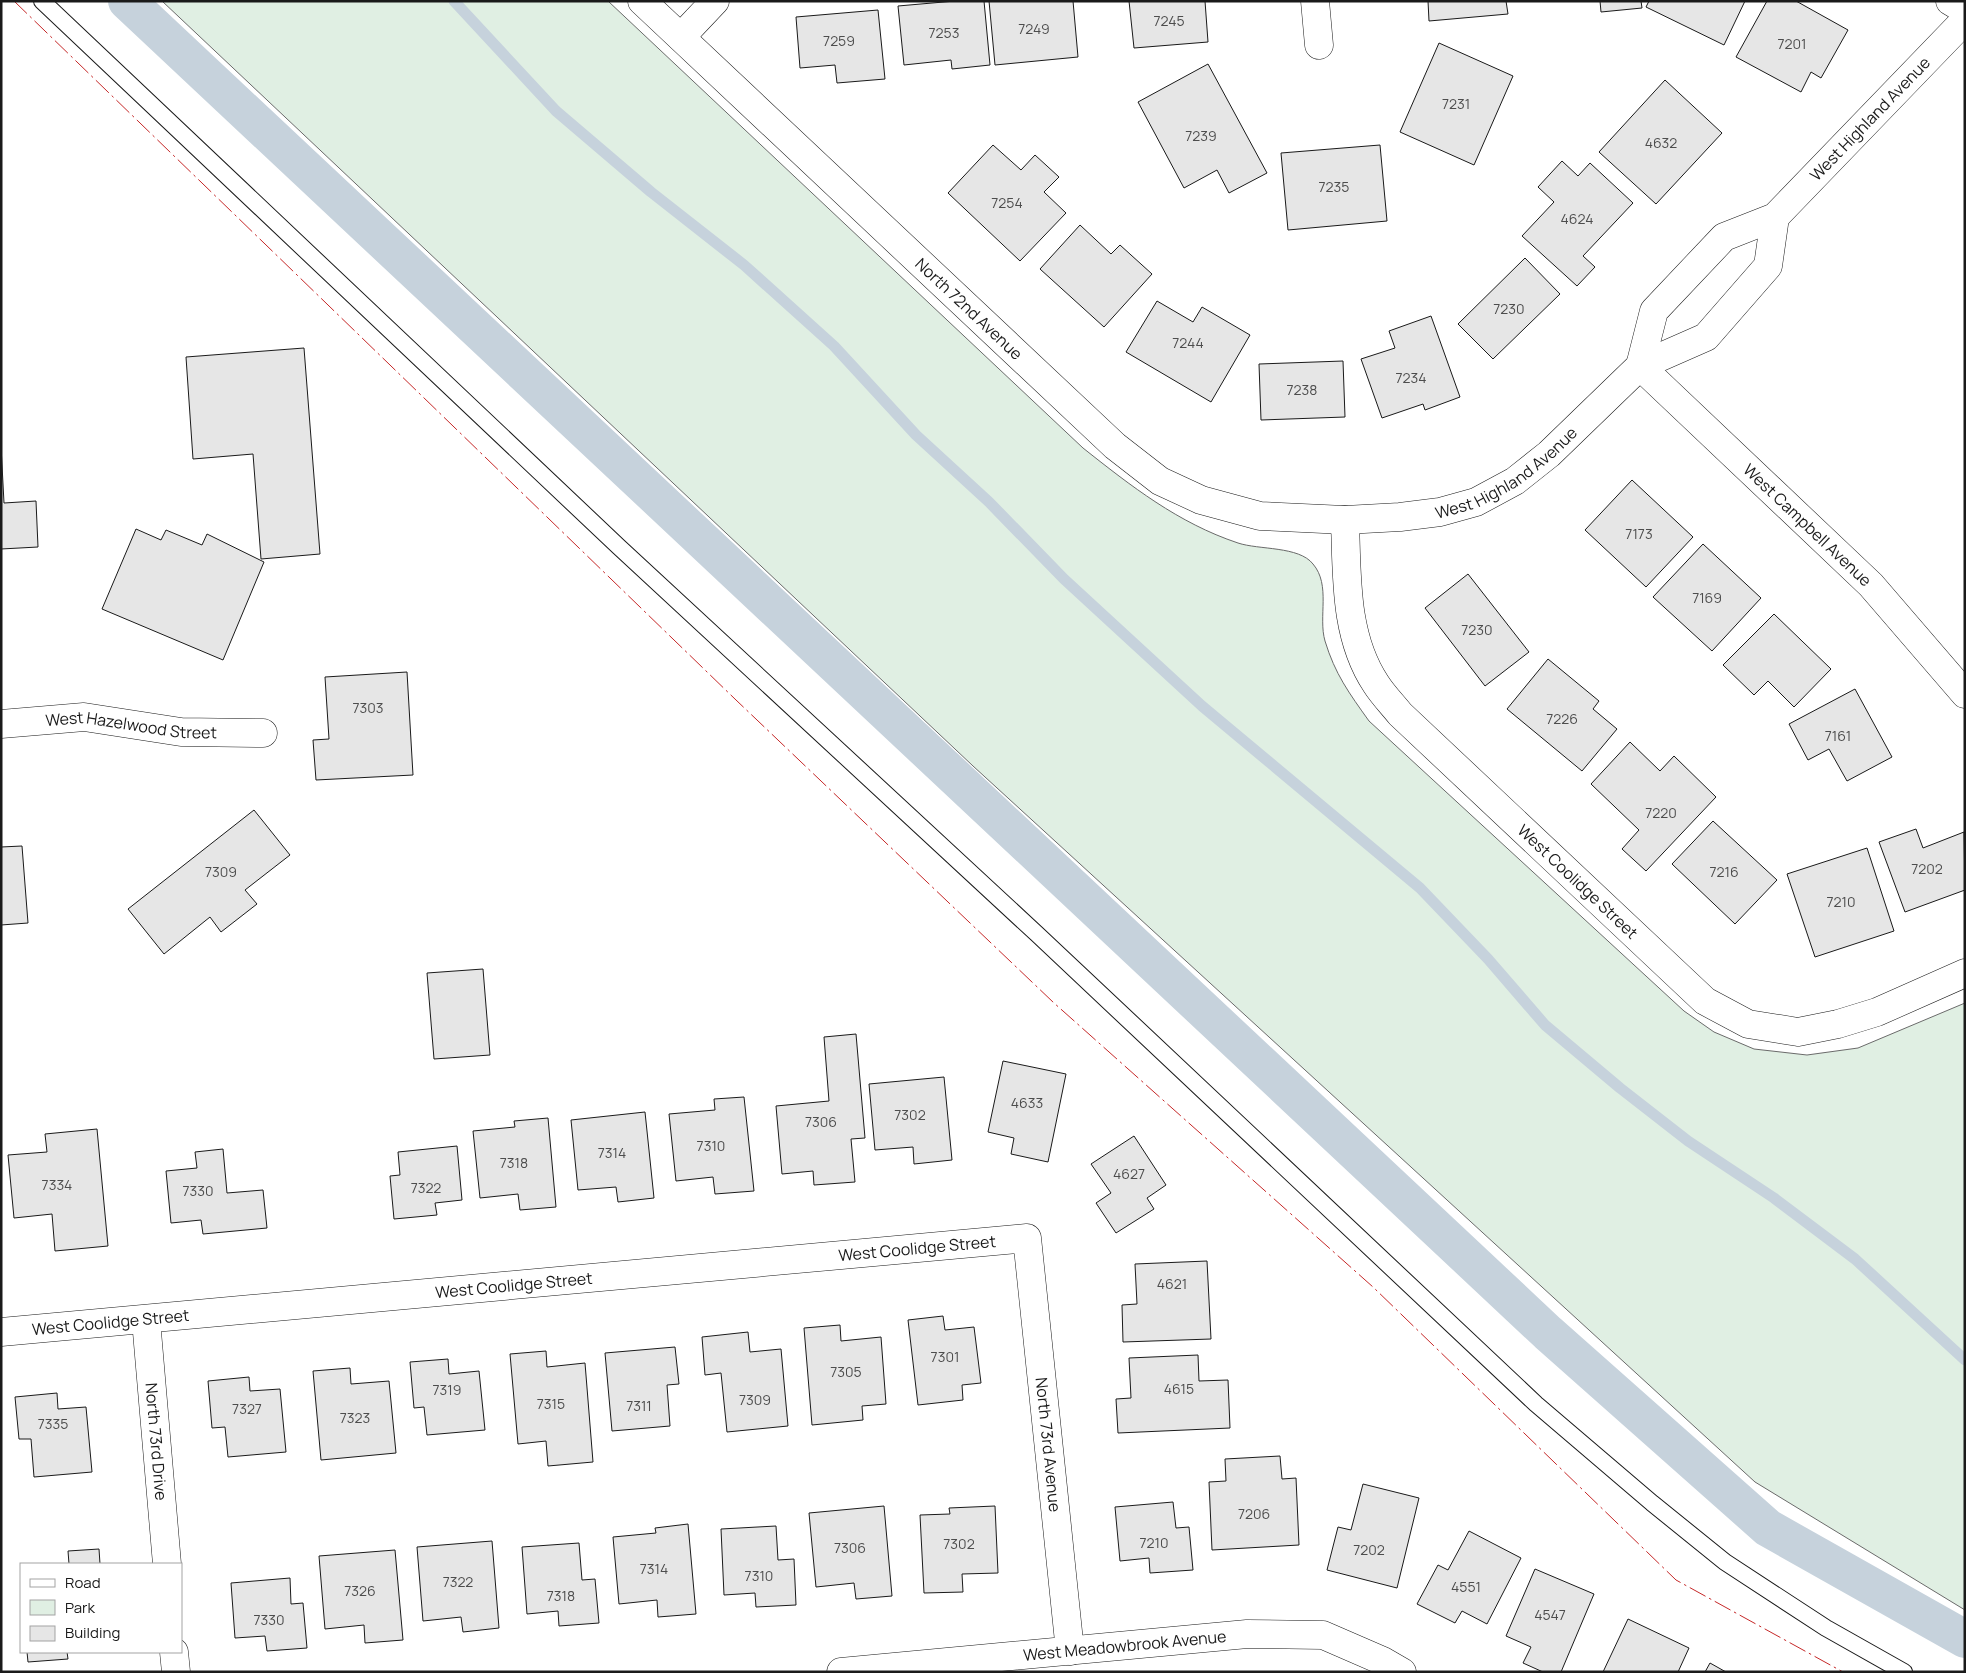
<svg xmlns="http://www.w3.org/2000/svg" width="1966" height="1673" viewBox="0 0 1966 1673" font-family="Manrope,sans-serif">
<rect width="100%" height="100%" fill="#fff"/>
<path fill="#e0efe3" stroke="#6a6a6a" d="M162,1H608L1083,448C1131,486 1178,523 1238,543C1259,550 1299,546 1313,564C1331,585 1318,617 1325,641C1335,674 1349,693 1369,721L1684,1011L1714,1032L1754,1049L1807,1055L1858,1048L1965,1003V1610L1755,1482L973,766Z"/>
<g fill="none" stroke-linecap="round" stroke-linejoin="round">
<path stroke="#c6d2dc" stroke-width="11" d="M454,1L556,111L651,192L744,265L834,346L916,435L989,502L1064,579L1202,706L1420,888L1488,959L1545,1025L1620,1088L1688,1141L1774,1198L1855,1259L1965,1360"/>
<path stroke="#c6d2dc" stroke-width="38" d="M127,1L1548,1333L1768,1528L1965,1639"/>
</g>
<g fill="#e6e6e6" stroke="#1a1a1a">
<path d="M955,1H984L990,65L952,69L951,60L904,65L898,6Z"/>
<path d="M989,1H1073L1078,57L995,65Z"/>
<path d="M1129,1H1205L1208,42L1134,48Z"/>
<path d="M1428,1H1506L1508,14L1429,21Z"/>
<path d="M1600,1H1641L1642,8L1601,12Z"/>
<path d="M1649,1H1745L1724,45L1646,7Z"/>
<path d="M1767,1H1796L1848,30L1821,78L1811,72L1801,92L1736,57Z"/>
<path d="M878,10L885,79L837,83L835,65L800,68L796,17Z"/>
<path d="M1439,43L1513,76L1474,165L1400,132Z"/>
<path d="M1208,64L1267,173L1229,193L1217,170L1184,188L1138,102Z"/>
<path d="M1665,80L1722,133L1656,204L1599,152Z"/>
<path d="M993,145L1021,170L1035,155L1059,177L1044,192L1066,213L1020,261L948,193Z"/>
<path d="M1380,145L1387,221L1288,230L1281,153Z"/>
<path d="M1562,161L1578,176L1590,163L1633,203L1583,256L1595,267L1577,286L1522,236L1554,202L1538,187Z"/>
<path d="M1080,225L1111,254L1120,245L1152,274L1104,327L1040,269Z"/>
<path d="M1525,258L1560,294L1493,359L1458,324Z"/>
<path d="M1157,301L1193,322L1202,307L1250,335L1211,402L1126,352Z"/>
<path d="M1431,316L1460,397L1425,410L1423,404L1382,418L1361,359L1395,348L1389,331Z"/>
<path d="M304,348L320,554L261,559L253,454L193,459L186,357Z"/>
<path d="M1343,361L1345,417L1261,420L1259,364Z"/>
<path d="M1,446L4,503L36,501L38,547L1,549Z"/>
<path d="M1632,480L1693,537L1646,587L1585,530Z"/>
<path d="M136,529L161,540L166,530L202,545L207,534L264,562L223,660L102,609Z"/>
<path d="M1703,544L1761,598L1712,651L1653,597Z"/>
<path d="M1468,574L1529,652L1485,686L1425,608Z"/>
<path d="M1774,614L1831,669L1794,707L1768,681L1754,695L1723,665Z"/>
<path d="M1548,659L1599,701L1593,709L1617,729L1582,771L1507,709Z"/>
<path d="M407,672L413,775L316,780L313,740L329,739L325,677Z"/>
<path d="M1855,689L1892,757L1847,781L1829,749L1808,760L1789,724Z"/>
<path d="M1630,742L1660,771L1674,756L1716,797L1646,871L1622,849L1639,830L1591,784Z"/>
<path d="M254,810L290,855L245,890L257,904L221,932L210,917L164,954L128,909Z"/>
<path d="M1713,821L1777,880L1735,924L1672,864Z"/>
<path d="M1916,829L1923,848L1964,832L1965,890L1905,912L1879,842Z"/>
<path d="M22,846L28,923L1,925V847Z"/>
<path d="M1867,848L1894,931L1815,957L1787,874Z"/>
<path d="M483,969L490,1055L434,1059L427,973Z"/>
<path d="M856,1034L865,1138L851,1139L855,1182L814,1185L813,1171L782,1174L776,1106L829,1101L824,1037Z"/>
<path d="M1003,1061L1066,1074L1048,1162L1011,1154L1014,1138L988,1132Z"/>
<path d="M944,1077L952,1160L914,1164L913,1147L875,1150L869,1084Z"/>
<path d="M744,1097L754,1191L715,1194L713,1177L676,1181L669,1114L715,1110L714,1099Z"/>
<path d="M645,1112L654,1198L618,1202L616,1187L578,1190L571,1120Z"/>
<path d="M548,1118L556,1207L520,1210L518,1194L480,1198L473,1131L515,1127L514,1121Z"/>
<path d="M97,1129L108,1246L55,1251L52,1214L14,1218L8,1155L47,1152L45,1134Z"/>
<path d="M1134,1136L1166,1185L1147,1198L1154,1209L1116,1233L1096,1203L1111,1193L1091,1164Z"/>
<path d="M457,1146L462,1200L435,1203L437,1215L394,1219L390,1176L400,1175L398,1152Z"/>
<path d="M223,1149L227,1193L263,1190L267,1228L203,1234L201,1220L171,1223L166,1171L197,1168L195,1152Z"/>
<path d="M1207,1261L1211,1339L1123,1342L1122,1305L1137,1304L1135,1264Z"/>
<path d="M943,1316L945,1330L974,1327L981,1383L962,1385L963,1400L918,1405L908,1320Z"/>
<path d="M840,1325L841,1341L881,1337L886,1404L862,1406L863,1420L812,1425L804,1328Z"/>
<path d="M748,1332L750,1352L781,1349L788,1426L727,1432L721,1373L705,1375L702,1337Z"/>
<path d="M675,1347L679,1384L667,1385L670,1426L612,1431L605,1353Z"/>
<path d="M546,1351L547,1367L585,1363L593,1462L548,1466L546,1441L518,1444L510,1354Z"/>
<path d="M1198,1355L1199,1381L1228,1380L1230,1428L1118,1433L1116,1399L1131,1398L1129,1358Z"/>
<path d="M448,1359L449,1374L479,1371L485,1430L427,1435L424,1407L414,1408L410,1362Z"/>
<path d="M350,1368L351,1384L389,1381L396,1453L321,1460L313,1371Z"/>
<path d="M249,1377L250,1391L280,1389L286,1452L228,1457L225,1427L212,1428L208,1381Z"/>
<path d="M57,1393L58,1409L86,1407L92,1472L34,1477L31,1439H19L15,1397Z"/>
<path d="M1280,1456L1282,1479L1296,1478L1299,1545L1212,1550L1209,1482L1226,1481L1225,1459Z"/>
<path d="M1363,1484L1419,1498L1397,1588L1327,1570L1338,1527L1351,1530Z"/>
<path d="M1173,1502L1176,1528L1189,1527L1193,1570L1150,1573L1149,1558L1120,1561L1115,1507Z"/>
<path d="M884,1506L892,1596L856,1599L854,1583L816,1587L809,1513Z"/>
<path d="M995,1506L998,1573L962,1574L963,1592L924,1593L920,1515L950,1514L949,1508Z"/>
<path d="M688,1524L696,1614L658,1617L657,1600L619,1604L613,1537L656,1533L655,1528Z"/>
<path d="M776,1526L778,1560L794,1559L796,1605L756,1607L755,1593L724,1595L721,1529Z"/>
<path d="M1469,1531L1521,1558L1487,1624L1462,1611L1455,1623L1417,1604L1438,1565L1448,1570Z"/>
<path d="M492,1541L499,1628L463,1632L461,1617L423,1621L417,1547Z"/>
<path d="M579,1543L582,1580L595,1579L599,1623L559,1626L558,1611L527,1614L522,1547Z"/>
<path d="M99,1549L100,1564H69L68,1551Z"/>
<path d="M395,1550L403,1640L365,1643L364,1625L325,1629L319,1556Z"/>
<path d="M1535,1569L1594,1594L1561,1672H1543L1523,1663L1531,1647L1506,1636Z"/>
<path d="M290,1578L291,1604L303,1603L307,1648L267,1651L265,1636L235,1638L231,1583Z"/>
<path d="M1628,1619L1689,1648L1678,1672H1603Z"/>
<path d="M27,1652H67L68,1659L28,1662Z"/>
<path d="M1710,1663L1726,1672H1705Z"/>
</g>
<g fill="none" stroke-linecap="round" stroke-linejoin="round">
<defs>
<path id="lane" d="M42,1L619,547L1037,934L1536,1404L1652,1503L1725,1562L1826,1628L1904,1672"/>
<g id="street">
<path id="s1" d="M642,1L1115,446L1160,481L1201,500L1260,516L1345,520L1400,517L1440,512L1476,502L1515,481L1549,454L1640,366L1706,337L1768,266L1775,217"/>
<path d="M1315,1L1319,45"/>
<path d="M1950,1L1965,10"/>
<path d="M681,37L715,1"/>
<path id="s2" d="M1640,366L1654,311L1724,237L1775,217L1965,20"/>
<path id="s3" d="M1640,366L1871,585L1965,694"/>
<path id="s4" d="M1345,520C1347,575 1344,636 1376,684C1383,695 1392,704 1400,714L1705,1001L1748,1024L1798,1032L1838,1024L1877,1012L1965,973"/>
<path id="s5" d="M1,724L84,717L181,732L263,733"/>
<path id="s6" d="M146,1320L167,1564"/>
<path id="s7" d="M1,1332L1027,1238L1070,1651"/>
<path d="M174,1652L176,1672"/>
<path id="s8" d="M841,1672L1247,1634L1323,1635L1383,1661L1402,1672"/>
</g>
</defs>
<use href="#lane" stroke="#1a1a1a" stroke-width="18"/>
<use href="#street" stroke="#1a1a1a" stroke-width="29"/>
<use href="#lane" stroke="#fff" stroke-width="16"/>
<use href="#street" stroke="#fff" stroke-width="28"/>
<path stroke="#c62828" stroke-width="1" stroke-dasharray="18 4 2.5 4" stroke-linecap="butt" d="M14,1L736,700L1054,1003L1373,1287L1676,1580L1843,1672"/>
</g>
<g text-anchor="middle" stroke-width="4" stroke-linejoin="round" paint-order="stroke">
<g font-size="14" fill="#4d4d4d">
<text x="1169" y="26">7245</text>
<text x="1034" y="34">7249</text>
<text x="944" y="38">7253</text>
<text x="839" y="46">7259</text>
<text x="1792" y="49">7201</text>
<text x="1456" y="109">7231</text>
<text x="1201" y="141">7239</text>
<text x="1661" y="148">4632</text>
<text x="1334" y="192">7235</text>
<text x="1007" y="208">7254</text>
<text x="1577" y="224">4624</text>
<text x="1509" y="314">7230</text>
<text x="1188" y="348">7244</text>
<text x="1411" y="383">7234</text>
<text x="1302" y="395">7238</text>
<text x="1639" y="539">7173</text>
<text x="1707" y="603">7169</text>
<text x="1477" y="635">7230</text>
<text x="368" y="713">7303</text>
<text x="1562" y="724">7226</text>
<text x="1838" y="741">7161</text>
<text x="1661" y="818">7220</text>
<text x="1927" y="874">7202</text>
<text x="221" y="877">7309</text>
<text x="1724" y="877">7216</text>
<text x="1841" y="907">7210</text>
<text x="1027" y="1108">4633</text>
<text x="910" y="1120">7302</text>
<text x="821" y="1127">7306</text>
<text x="711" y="1151">7310</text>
<text x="612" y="1158">7314</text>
<text x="514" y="1168">7318</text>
<text x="1129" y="1179">4627</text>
<text x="57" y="1190">7334</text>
<text x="426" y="1193">7322</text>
<text x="198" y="1196">7330</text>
<text x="1172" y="1289">4621</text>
<text x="945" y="1362">7301</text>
<text x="846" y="1377">7305</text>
<text x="1179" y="1394">4615</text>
<text x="447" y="1395">7319</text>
<text x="755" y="1405">7309</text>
<text x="551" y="1409">7315</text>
<text x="639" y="1411">7311</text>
<text x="247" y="1414">7327</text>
<text x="355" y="1423">7323</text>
<text x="53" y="1429">7335</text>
<text x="1254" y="1519">7206</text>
<text x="1154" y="1548">7210</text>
<text x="959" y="1549">7302</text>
<text x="850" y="1553">7306</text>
<text x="1369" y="1555">7202</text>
<text x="654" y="1574">7314</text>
<text x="759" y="1581">7310</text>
<text x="458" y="1587">7322</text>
<text x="1466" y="1592">4551</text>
<text x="360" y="1596">7326</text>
<text x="561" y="1601">7318</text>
<text x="1550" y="1620">4547</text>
<text x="269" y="1625">7330</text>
</g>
<g font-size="16" fill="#1a1a1a" stroke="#fff">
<text dy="6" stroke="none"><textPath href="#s2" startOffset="350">West Highland Avenue</textPath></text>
<text dy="6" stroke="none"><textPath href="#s1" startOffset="449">North 72nd Avenue</textPath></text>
<text dy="6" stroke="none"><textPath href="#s1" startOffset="1071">West Highland Avenue</textPath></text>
<text dy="6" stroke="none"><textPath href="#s3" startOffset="231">West Campbell Avenue</textPath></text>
<text dy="6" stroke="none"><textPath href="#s5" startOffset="131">West Hazelwood Street</textPath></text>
<text dy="6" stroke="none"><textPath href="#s4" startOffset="452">West Coolidge Street</textPath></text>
<text dy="6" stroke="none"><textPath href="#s7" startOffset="920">West Coolidge Street</textPath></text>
<text dy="6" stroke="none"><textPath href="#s7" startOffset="515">West Coolidge Street</textPath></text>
<text dy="6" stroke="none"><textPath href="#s7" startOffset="110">West Coolidge Street</textPath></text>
<text dy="6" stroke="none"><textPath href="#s6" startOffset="122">North 73rd Drive</textPath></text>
<text dy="6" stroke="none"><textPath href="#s7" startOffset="1238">North 73rd Avenue</textPath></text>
<text dy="6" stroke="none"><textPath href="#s8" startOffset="285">West Meadowbrook Avenue</textPath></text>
</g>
</g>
<rect width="1966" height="1673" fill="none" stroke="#1a1a1a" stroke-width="5"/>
<rect x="20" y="1563" width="162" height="90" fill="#ffffff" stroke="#a3a3a3"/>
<rect x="30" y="1579" width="25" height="8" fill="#ffffff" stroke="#a3a3a3"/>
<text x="65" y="1588" font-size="15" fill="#1a1a1a">Road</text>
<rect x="30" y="1600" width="25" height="15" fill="#e0efe3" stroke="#a3a3a3"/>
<text x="65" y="1613" font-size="15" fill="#1a1a1a">Park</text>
<rect x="30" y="1626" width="25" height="15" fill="#e6e6e6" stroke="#a3a3a3"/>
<text x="65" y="1638" font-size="15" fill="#1a1a1a">Building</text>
</svg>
